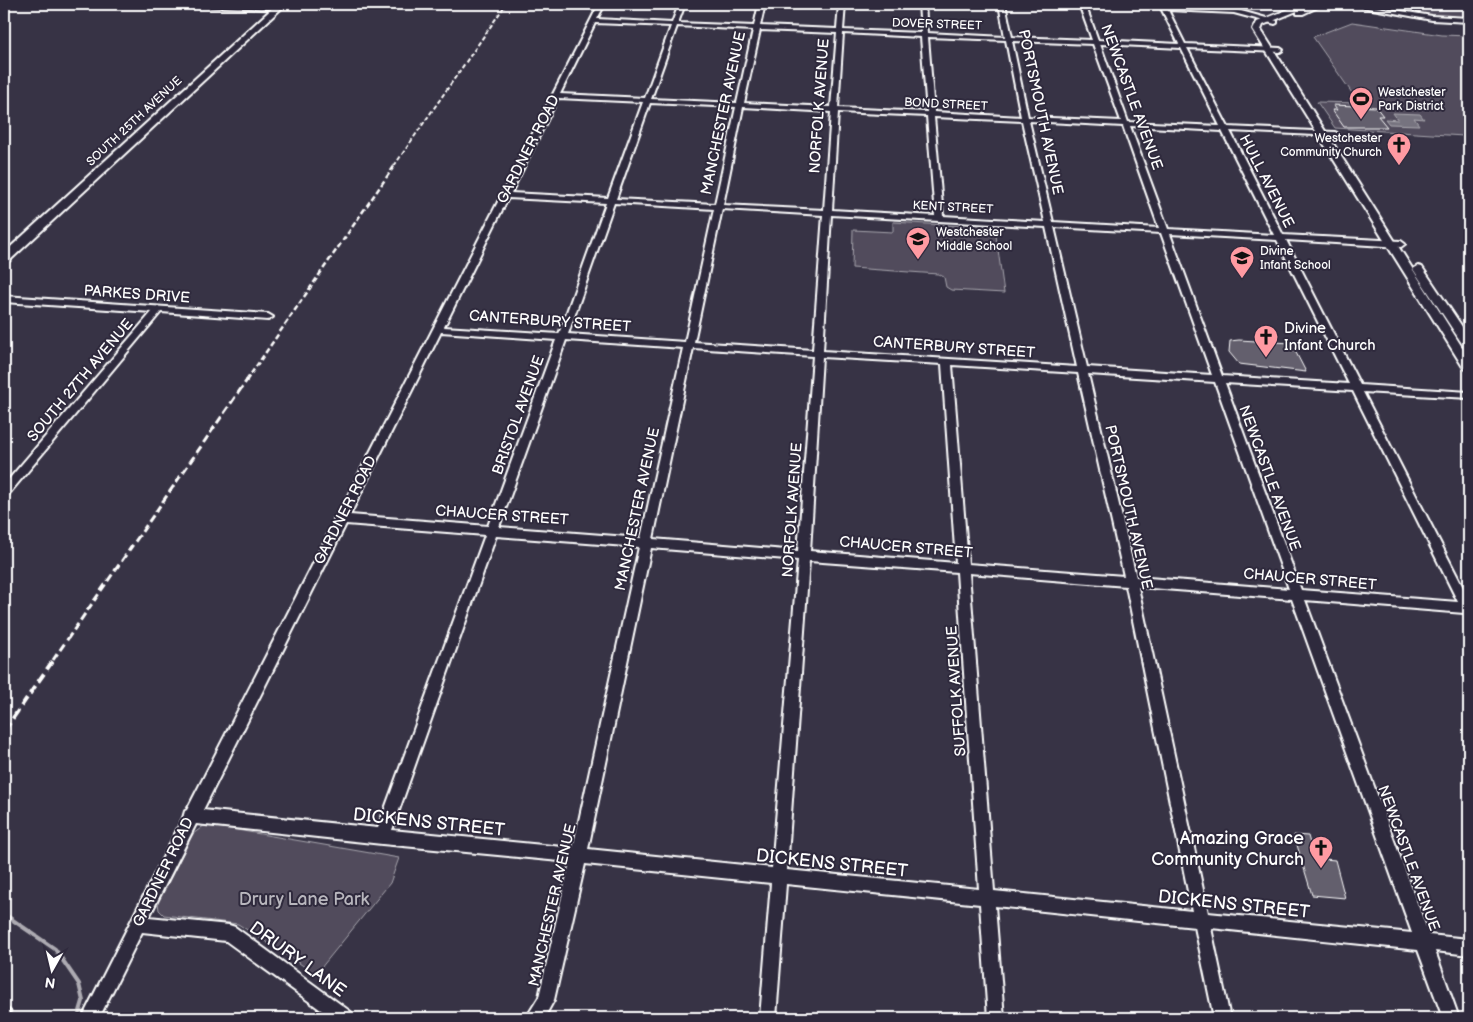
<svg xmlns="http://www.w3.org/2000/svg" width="1473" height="1022" viewBox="0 0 1473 1022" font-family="'Balsamiq Sans',sans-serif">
<rect width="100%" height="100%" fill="#373345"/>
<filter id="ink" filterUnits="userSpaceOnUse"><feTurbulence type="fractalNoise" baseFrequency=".02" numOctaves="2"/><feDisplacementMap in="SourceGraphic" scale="10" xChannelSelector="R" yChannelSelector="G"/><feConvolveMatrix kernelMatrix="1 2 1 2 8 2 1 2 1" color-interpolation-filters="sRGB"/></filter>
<g filter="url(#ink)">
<g fill="#514c5c" stroke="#a8a6ae">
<path d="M1355,4H1469V18L1434,17L1364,7Z"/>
<path d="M1352,22L1442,35L1469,36V124L1464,136L1335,128L1317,102L1359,103L1313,37Z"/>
<path d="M893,222L995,228L1004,293L951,290L946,287L944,277L938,274L852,268L853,230L893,232Z"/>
<path d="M205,825H208L399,858L390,883L316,974L238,924L164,915L159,910L158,903L193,834Z"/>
</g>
<path fill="#76737f" stroke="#adabb2" d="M1393,113L1420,114L1424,119L1414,118L1419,125L1389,124L1385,119L1398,120Z"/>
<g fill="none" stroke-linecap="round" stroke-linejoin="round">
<path stroke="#adabb2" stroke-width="4" d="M4,914L55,949L79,984L83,1001L78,1018"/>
</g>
<g fill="#635f6d" stroke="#fff">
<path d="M1333,105L1376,107L1383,116H1378L1387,127H1344L1332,110H1337Z"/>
<path d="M1239,340L1291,343L1306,372L1239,364L1229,352L1230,341Z"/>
<path d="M1294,835L1308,836L1314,858L1335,860L1345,898L1312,895Z"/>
</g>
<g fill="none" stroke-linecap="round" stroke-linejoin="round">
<defs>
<g id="minor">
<path d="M196,4L278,5L281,7L278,9L199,6Z"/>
<path d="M599,4H605L597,19L672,23L679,4H685L678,23L754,26L759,4H765L760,26L837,29L839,4H845L843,30L921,33L919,4H925L927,33L1005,37L999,4H1005L1012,37L1092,40L1079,4H1085L1098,40L1179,44L1159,4H1165L1166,6L1234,9L1277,21V23L1275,24L1234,13L1168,10L1185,44L1280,48L1283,50L1280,52L1187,48L1228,127L1335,132L1339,134L1335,136L1230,131L1283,235L1401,241L1405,244L1401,247L1286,240L1360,385L1469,392V398L1363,392L1469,599V616L1464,613L1305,600L1429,935L1469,939V955L1435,951L1459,1018H1443L1418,950L1211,928L1230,1018H1214L1195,927L995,906L1004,1018H988L980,904L786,884L776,1018H760L771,883L585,864L554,1000L544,1018H526L539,997L570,862L382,844L196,824L149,917L229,925L235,927L351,1012L353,1018H332L226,941L142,932L99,1018H82L183,818L185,811L187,810L335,521L334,519L338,515ZM595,23L671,26L645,98L560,94ZM677,26L753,30L737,103L651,99ZM760,30L837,33L831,107L744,103ZM843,33L921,37L927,112L838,108ZM928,37L1006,40L1021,117L934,112ZM1012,41L1093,44L1121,121L1028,117ZM1100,44L1181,48L1220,126L1128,122ZM558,98L643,102L608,198L511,193ZM650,103L736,107L715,204L616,199ZM743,107L831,112L824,210L723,205ZM838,112L927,116L935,216L832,210ZM934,117L1022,121L1045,222L943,216ZM1029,121L1123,126L1159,228L1053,222ZM1130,126L1222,131L1274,235L1168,229ZM508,198L606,203L559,334L444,327ZM614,203L714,209L685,342L568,334ZM722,209L823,215L813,350L694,342ZM831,215L1046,227L1077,367L823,351ZM1054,227L1161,233L1212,375L1087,367ZM1170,234L1277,240L1349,384L1222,376ZM441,332L556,340L488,526L350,515ZM566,340L683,348L641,538L499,527ZM693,348L813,356L798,551L653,539ZM822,357L942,364L956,563L810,551ZM952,365L1078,373L1124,576L968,564ZM1088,374L1215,382L1289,589L1136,577ZM1225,383L1353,391L1458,602L1301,590ZM346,524L485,535L378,828L203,810ZM496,536L639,547L573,848L392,830ZM651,548L798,560L772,868L588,849ZM809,561L957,572L979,889L787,870ZM969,573L1126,586L1192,911L994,891ZM1138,587L1292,599L1412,933L1208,913Z"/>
<path d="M1346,4H1358L1432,16L1469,18V22L1432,20Z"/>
<path d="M4,296L268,314L273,317L268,320L161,312L8,495L4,496V485L152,312L4,302Z"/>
</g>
<g id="tertiary">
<path d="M1301,4H1310L1306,7L1314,4H1324L1303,14H1297V11L1263,25L1261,30L1469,358V371L1463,367L1253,30L1257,22Z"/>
<path d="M1418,266L1422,267L1469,337V349L1465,348L1413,269Z"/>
</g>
<path id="secondary" d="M277,4H286L8,262L4,263V253Z"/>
</defs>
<use href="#minor" stroke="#fff" stroke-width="4"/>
<use href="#tertiary" stroke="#fff" stroke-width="4"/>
<use href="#secondary" stroke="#fff" stroke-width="4"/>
<use href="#minor" fill="#2f2a3d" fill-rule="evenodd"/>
<use href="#tertiary" fill="#2f2a3d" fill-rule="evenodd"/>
<use href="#secondary" fill="#2f2a3d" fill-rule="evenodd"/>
<g stroke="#fff" stroke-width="2" stroke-dasharray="4.5 2.5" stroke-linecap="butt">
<path d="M379,6L417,7L447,4"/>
<path d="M394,166L506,4"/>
</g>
<path stroke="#fff" stroke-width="2.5" stroke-dasharray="5.5 3" stroke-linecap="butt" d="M246,381L395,165"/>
<path stroke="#fff" stroke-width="3" stroke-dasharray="8 4" stroke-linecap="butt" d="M53,660L247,380"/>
<g stroke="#fff" stroke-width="4" stroke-dasharray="10 5" stroke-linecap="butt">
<path d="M4,731L54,659"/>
<path d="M4,1006L18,1018"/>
</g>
</g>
</g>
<defs>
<symbol id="stadium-pin" viewBox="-11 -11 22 30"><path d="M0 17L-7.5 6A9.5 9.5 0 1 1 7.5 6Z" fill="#ff9aa2" stroke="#2f2a3d"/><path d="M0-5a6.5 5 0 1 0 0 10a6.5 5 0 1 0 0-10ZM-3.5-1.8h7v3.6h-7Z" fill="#111"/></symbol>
<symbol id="church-pin" viewBox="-11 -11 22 30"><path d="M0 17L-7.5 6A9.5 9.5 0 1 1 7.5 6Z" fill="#ff9aa2" stroke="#2f2a3d"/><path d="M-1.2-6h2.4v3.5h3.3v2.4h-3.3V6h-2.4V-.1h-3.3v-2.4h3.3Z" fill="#111"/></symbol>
<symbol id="school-pin" viewBox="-11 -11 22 30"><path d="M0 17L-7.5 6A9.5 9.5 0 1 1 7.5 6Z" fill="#ff9aa2" stroke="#2f2a3d"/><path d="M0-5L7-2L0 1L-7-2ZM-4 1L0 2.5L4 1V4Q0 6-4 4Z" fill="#111"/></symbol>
</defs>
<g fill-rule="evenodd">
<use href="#stadium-pin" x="1347" y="85" width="28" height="38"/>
<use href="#church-pin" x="1385" y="131" width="28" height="38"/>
<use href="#school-pin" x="904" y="225" width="28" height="38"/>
<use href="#school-pin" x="1228" y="244" width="28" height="38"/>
<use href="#church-pin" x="1252" y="323" width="28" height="38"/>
<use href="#church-pin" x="1307" y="834" width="28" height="38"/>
</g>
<g text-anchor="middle" stroke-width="4" stroke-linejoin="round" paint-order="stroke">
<g font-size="12" fill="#fff" stroke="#2f2a3d">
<text transform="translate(937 24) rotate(2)" y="4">DOVER STREET</text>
<text transform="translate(946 104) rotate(3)" y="4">BOND STREET</text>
<text transform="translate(134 121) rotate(-43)" y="4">SOUTH 25TH AVENUE</text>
<text transform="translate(953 207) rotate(3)" y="4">KENT STREET</text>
</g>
<g font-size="12" fill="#fff" stroke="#2f2a3d" text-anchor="start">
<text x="1378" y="96">Westchester<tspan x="1378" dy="14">Park District</tspan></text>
<text x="1382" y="142" text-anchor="end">Westchester<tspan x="1382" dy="14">Community Church</tspan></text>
<text x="936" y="236">Westchester<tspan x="936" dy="14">Middle School</tspan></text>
<text x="1260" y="255">Divine<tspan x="1260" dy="14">Infant School</tspan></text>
</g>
<g font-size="15" fill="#fff" stroke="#2f2a3d">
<text transform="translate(1132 97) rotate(70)" y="5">NEWCASTLE AVENUE</text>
<text transform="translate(819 106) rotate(-86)" y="5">NORFOLK AVENUE</text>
<text transform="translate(1041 112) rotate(78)" y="5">PORTSMOUTH AVENUE</text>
<text transform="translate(723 113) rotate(-78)" y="5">MANCHESTER AVENUE</text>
<text transform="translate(528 149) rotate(-63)" y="5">GARDNER ROAD</text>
<text transform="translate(1267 181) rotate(63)" y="5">HULL AVENUE</text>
<text transform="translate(137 294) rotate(4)" y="5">PARKES DRIVE</text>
<text transform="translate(550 321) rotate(4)" y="5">CANTERBURY STREET</text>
<text transform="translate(954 347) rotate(4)" y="5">CANTERBURY STREET</text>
<text transform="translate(80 380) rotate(-50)" y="5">SOUTH 27TH AVENUE</text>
<text transform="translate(518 415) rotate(-70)" y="5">BRISTOL AVENUE</text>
<text transform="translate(1270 478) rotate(70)" y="5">NEWCASTLE AVENUE</text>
<text transform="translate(1129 507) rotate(77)" y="5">PORTSMOUTH AVENUE</text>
<text transform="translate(637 509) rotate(-78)" y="5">MANCHESTER AVENUE</text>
<text transform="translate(345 510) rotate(-63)" y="5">GARDNER ROAD</text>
<text transform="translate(792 510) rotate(-86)" y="5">NORFOLK AVENUE</text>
<text transform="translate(502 515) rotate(4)" y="5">CHAUCER STREET</text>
<text transform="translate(906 547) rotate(5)" y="5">CHAUCER STREET</text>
<text transform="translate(1310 579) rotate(5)" y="5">CHAUCER STREET</text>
<text transform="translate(956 691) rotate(-94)" y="5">SUFFOLK AVENUE</text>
<text transform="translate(1409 858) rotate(70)" y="5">NEWCASTLE AVENUE</text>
<text transform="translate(163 872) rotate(-64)" y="5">GARDNER ROAD</text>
<text transform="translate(552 905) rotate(-77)" y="5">MANCHESTER AVENUE</text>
</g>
<g font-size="15" fill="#fff" stroke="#2f2a3d" text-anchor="start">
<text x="1284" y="333">Divine<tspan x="1284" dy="17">Infant Church</tspan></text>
</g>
<g font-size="18" fill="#fff" stroke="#2f2a3d">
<text transform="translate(429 822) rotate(6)" y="6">DICKENS STREET</text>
<text transform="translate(832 863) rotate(6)" y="6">DICKENS STREET</text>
<text transform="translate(1234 904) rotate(6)" y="6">DICKENS STREET</text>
<text transform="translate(298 959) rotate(36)" y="6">DRURY LANE</text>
</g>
<g font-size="18" fill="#fff" stroke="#2f2a3d" text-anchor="end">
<text x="1304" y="844">Amazing Grace<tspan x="1304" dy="21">Community Church</tspan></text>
</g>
<g font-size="18" fill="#b9b7be" stroke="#2f2a3d">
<text x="304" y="905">Drury Lane Park</text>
</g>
</g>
<rect width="1473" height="1022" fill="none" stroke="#2f2a3d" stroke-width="20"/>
<rect x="10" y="10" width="1453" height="1002" fill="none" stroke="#fff" stroke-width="2" filter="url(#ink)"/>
<g transform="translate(52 970) rotate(188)" stroke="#2f2a3d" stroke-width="4" paint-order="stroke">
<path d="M0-4L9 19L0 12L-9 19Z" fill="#ffffff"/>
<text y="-8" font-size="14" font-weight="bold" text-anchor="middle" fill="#ffffff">N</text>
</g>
</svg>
